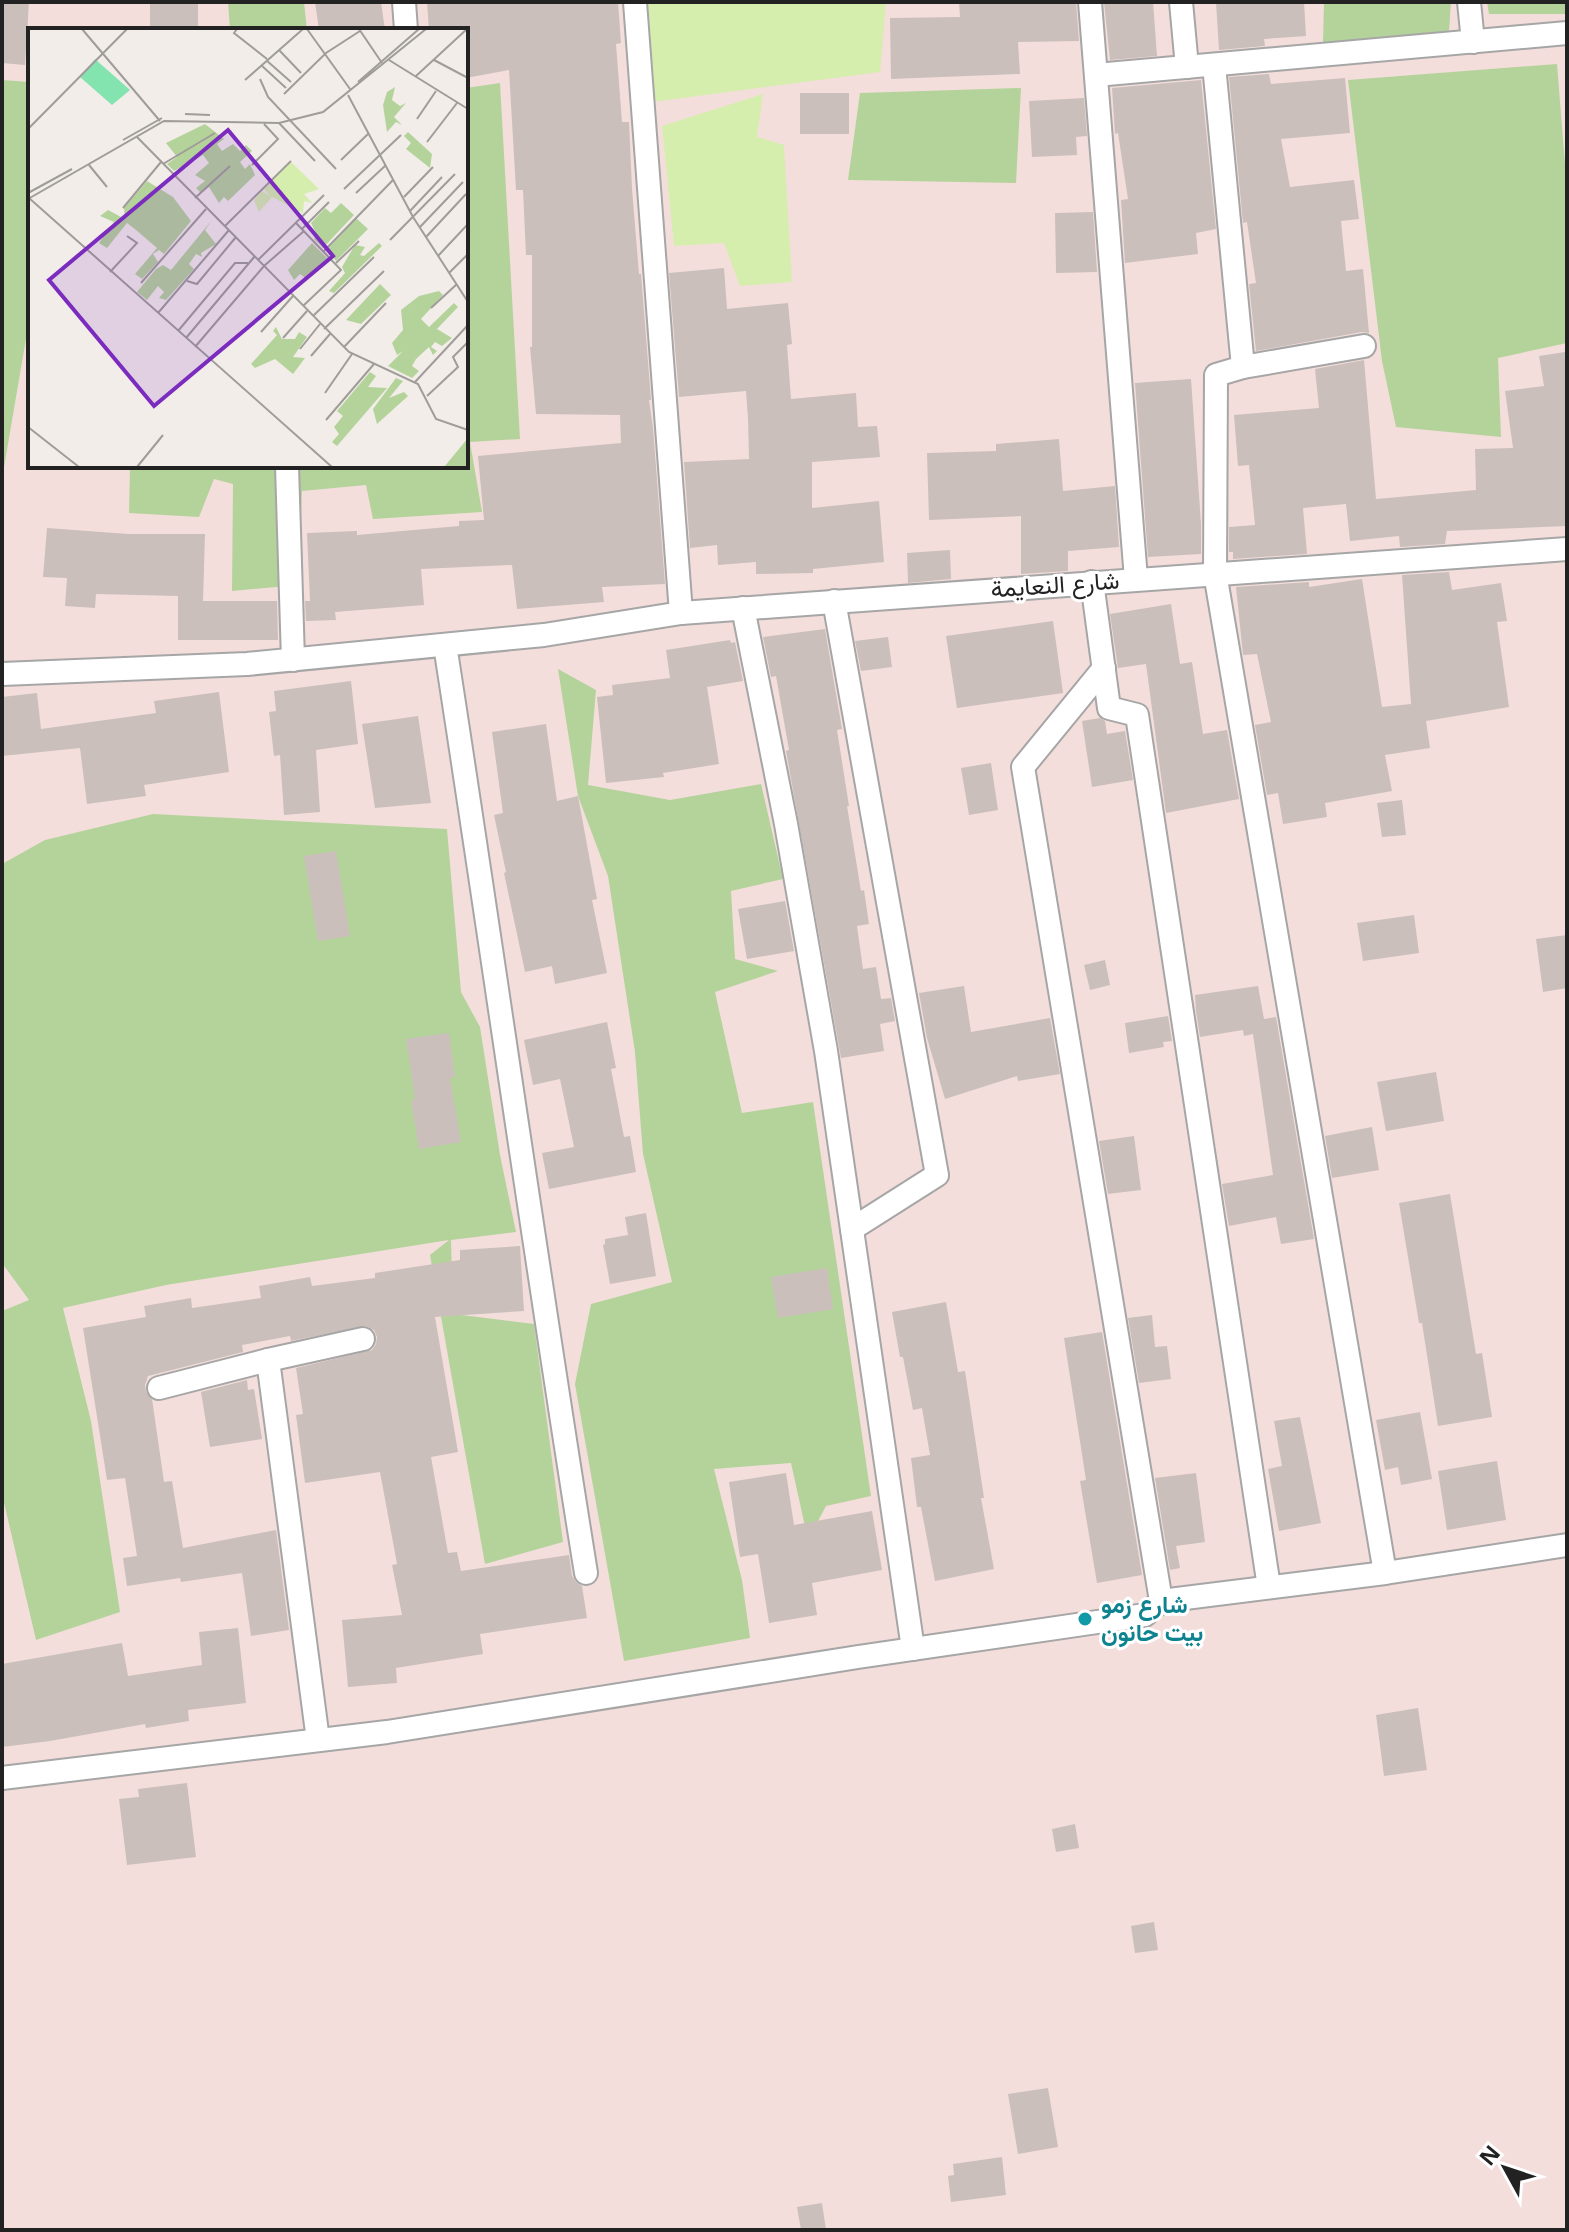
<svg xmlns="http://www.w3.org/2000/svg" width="1569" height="2232" viewBox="0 0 1569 2232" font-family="'Noto Sans',Vazirmatn,sans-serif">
<rect width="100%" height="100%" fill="#f2ede8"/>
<path fill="#f4dedb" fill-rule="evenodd" d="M2,2H1567V2230H2ZM30,30H466V466H30Z"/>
<g fill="#d6eead">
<path d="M645,2H891L886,3L880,72L652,102Z"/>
<path d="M763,94L757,137L784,145L792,282L740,286L724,243L674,246L662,126Z"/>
</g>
<g fill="#b4d39b">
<path d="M228,2H304L307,30H230Z"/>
<path d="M1324,2H1451L1449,32L1323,43Z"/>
<path d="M1487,2H1567V14H1489Z"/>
<path d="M1557,64L1567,189V343L1498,358L1501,437L1396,427L1382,361L1348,80Z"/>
<path d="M2,80L30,82V333H27L2,479Z"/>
<path d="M500,83L520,439L470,442L482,512L373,519L366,485L302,491L298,585L232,591L233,484L214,479L199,517L129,513L130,466H466V88Z"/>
<path d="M1021,88L1016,183L848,180L860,93Z"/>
<path d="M558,669L596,690L588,785L670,800L761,784L783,879L731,891L735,959L778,971L715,992L742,1113L813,1102L871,1496L826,1506L808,1540L791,1463L714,1469L742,1580L750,1638L624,1661L575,1384L591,1304L672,1282L643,1154L635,1052L608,876L578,796Z"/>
<path d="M153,814L447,829L461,992L480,1027L500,1155L516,1232L451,1240L453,1314L534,1324L563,1542L485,1564L430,1255L449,1240L166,1285L63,1308L91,1421L120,1612L36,1640L2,1494V1311L29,1300L2,1263V864L45,840Z"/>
</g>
<g fill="#cabfbb">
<path d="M2,2H29L25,65L2,63Z"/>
<rect x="150" y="2" width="48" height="28"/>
<path d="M315,2H381L385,30H319Z"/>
<path d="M427,2H618L621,43L616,44L622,122H629L632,189L639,274H641L651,400H649L653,428L665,584L602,587L604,602L517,609L512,565L421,569L424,605L335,612L336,620L306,621L305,601H310L307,533L357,531V535L459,526V521L484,520L478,456L621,443L620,415L536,414L530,347H532V255H526L523,190H516L509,70L466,78V30H429Z"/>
<path d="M959,2H1076L1079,41L1018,42L1020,74L891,79L890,18L960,17Z"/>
<path d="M1104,2H1153L1157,56L1110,60Z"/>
<path d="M1216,2H1304L1306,36L1264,39L1265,46L1219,50Z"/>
<path d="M1269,74L1271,84L1345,78L1350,133L1281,139L1290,187L1354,180L1359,219L1341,221L1346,271L1363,269L1369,333L1362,332L1256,351L1249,284L1256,283L1247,222L1243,223L1229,77Z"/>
<path d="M1201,80L1216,229L1196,233L1198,254L1125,263L1121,200L1128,199L1118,133L1115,134L1112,88Z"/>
<rect x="800" y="93" width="49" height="41"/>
<path d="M1084,98L1087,136L1076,137L1077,155L1032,157L1029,101Z"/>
<path d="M1093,212L1097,272L1056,273L1055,213Z"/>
<path d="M724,268L727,309L788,303L792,344L787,345L791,399L856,393L858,427L877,426L880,457L812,462V508L879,501L884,562L813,569V573L756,574V562L718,565L717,545L690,548L684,462L749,459L748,418L746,391L679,397L669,273Z"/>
<path d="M1565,352L1567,366V526L1447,531L1445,544L1400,547L1399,536L1350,541L1346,504L1303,508L1307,554L1233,559V552H1229V527L1255,525L1249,465L1238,466L1234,415L1319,408L1315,369L1364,360L1376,499L1476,490L1475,449L1513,448L1505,391L1544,386L1539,356Z"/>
<path d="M1191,379L1201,524V554L1148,557L1135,383Z"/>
<path d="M1059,439L1063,491L1115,486L1119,547L1068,551V571L1021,574V516L929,520L927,453L996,451V444Z"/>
<path d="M47,528L128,534H205L203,601H277L278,640H178V596L96,594L95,608L65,606L67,578L43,577Z"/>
<path d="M950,550L951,579L908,583L907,553Z"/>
<path d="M1449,572L1452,590L1501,583L1507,621L1497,622L1509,707L1426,721L1430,748L1385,755L1392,791L1325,803L1327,817L1283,824L1278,793L1267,795L1255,725L1271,722L1257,654L1243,655L1236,587L1309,582V587L1362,579L1382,707L1411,704L1402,575Z"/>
<path d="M1171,604L1180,664L1192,662L1203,734L1227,730L1239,799L1166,813L1146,664L1118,668L1110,614Z"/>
<path d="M1053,621L1063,693L957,708L946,636Z"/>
<path d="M825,629L842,729L837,730L849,806H847L861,891L864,890L869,924L857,926L863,969L876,967L881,999L891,998L895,1021L880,1024L884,1051L841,1058L786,751L789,750L776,676L771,677L763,637Z"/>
<path d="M888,637L892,667L861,671L855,641Z"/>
<path d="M730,640L731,643L735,642L743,681L707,687L719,764L663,773L664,777L606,783L597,697L613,695L612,685L670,678L666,650Z"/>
<path d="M351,681L358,744L316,750L320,812L284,815L280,755L274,756L269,712L276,711L274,691Z"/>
<path d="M219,692L229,772L144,785L146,796L87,804L80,748L2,756V697L37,693L41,729L156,713L154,701Z"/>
<path d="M418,716L431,803L375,808L362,724Z"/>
<path d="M1100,718L1105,721L1107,734L1125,731L1133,780L1092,787L1082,721Z"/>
<path d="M546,724L557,801L578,796L597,899L592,900L607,973L555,984L552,966L525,972L504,873L506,872L494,815L503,813L492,732Z"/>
<path d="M991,763L998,810L969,815L961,768Z"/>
<path d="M1402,800L1406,835L1382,837L1377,803Z"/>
<path d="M336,851L350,936L318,941L304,856Z"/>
<path d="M785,901L794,951L747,959L738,909Z"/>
<path d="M1414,915L1419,953L1363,961L1357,923Z"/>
<path d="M1567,935V988L1543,992L1536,939Z"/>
<path d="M1105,960L1110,985L1090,990L1084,965Z"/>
<path d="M964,986L971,1032L1050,1018L1060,1074L1018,1081L1017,1076L945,1099L927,1038L919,993Z"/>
<path d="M1258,986L1264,1019L1276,1017L1314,1239L1281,1244L1276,1217L1229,1226L1222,1184L1273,1175L1253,1034L1244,1036L1243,1030L1200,1037L1196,1011L1195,995Z"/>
<path d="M1168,1016L1172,1041L1163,1042L1164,1047L1129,1053L1125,1023Z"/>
<path d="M607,1022L616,1068L611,1069L624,1137L630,1136L636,1172L549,1189L542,1153L574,1147L560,1079L533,1085L524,1040Z"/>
<path d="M449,1033L455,1077L450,1078L461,1142L419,1149L411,1100L415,1099L406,1039Z"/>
<path d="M1436,1072L1444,1121L1386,1131L1377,1082Z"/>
<path d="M1372,1127L1379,1170L1332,1178L1325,1136Z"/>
<path d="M1134,1136L1141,1190L1108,1194L1099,1141Z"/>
<path d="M1450,1194L1476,1354L1482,1353L1492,1417L1438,1426L1422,1323H1419L1399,1203Z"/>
<path d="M646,1213L656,1276L610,1284L603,1245L605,1244V1239L628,1235L625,1217Z"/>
<path d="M520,1246L524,1311L435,1317L458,1452L431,1457L448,1553L457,1552L461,1571L569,1555L572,1576L576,1582L582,1586L587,1618L480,1634L483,1654L396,1668L397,1683L348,1687L342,1620L402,1615L392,1565L397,1564L380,1472L305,1483L296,1415L303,1414L296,1368L372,1350L376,1344L377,1337L374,1330L366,1326L291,1341L290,1336L242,1345L243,1352L148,1376L145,1385L146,1392L152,1399L164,1482L172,1481L183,1548L276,1530L289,1630L251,1636L242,1573L181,1582L180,1578L127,1586L123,1558L137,1556L125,1478L107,1480L83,1328L146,1317L144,1306L191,1298L192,1308L261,1298L259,1286L310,1277L312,1286L375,1278V1273L460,1260V1250Z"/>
<path d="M827,1268L833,1309L778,1318L771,1277Z"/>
<path d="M946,1302L958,1372L965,1371L984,1498H981L994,1569L935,1581L921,1507H917L911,1458L930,1455L922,1408L913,1410L903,1357H900L892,1312Z"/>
<path d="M1152,1315L1155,1347L1167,1346L1171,1379L1139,1383L1128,1318Z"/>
<path d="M1102,1332L1142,1575L1097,1583L1080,1481L1086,1480L1064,1338Z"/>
<path d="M247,1380L248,1390L254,1389L262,1439L210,1447L201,1392Z"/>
<path d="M1420,1412L1432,1479L1401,1485L1398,1467L1385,1470L1376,1420Z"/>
<path d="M1300,1417L1321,1523L1279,1531L1268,1469L1282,1466L1274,1421Z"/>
<path d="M1497,1461L1506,1520L1447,1530L1438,1471Z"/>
<path d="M786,1473L794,1525L872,1511L882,1570L812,1583L817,1615L769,1623L758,1554L740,1557L729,1482Z"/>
<path d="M1196,1473L1205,1542L1176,1546L1180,1568L1170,1570L1155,1478Z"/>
<path d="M238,1628L246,1703L188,1710L189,1721L146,1728L145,1724L50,1741L2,1747V1664L122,1643L128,1676L202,1665L199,1632Z"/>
<path d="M1418,1708L1427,1770L1384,1776L1376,1715Z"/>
<path d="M187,1783L196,1857L127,1865L119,1799L139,1797L138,1789Z"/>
<path d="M1075,1824L1079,1848L1056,1852L1052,1829Z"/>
<path d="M1154,1922L1158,1950L1135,1953L1131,1926Z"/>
<path d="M1048,2088L1058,2147L1018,2154L1008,2094Z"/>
<path d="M1002,2157L1006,2195L951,2202L948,2176L954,2175L953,2164Z"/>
<path d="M822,2203L826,2230H801L797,2207Z"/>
</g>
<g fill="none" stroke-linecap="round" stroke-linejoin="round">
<defs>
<g id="street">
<path d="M404,2L406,30"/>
<path d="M635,2L681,613"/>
<path d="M1090,2L1136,579"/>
<path d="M1181,2L1187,67"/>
<path d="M1469,2L1473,42"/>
<path d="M1214,65L1243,367L1216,375L1215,573L1385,1573"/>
<path d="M1096,75L1567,33"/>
<path d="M1243,367L1364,346"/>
<path d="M287,466L293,660"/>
<path d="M1092,582L1109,708L1137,715L1269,1587"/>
<path d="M834,601L937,1175L852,1229"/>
<path d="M743,608L786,824L826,1051L913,1649"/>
<path d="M445,645C493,954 536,1264 586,1573"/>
<path d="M1104,668L1023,767L1161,1601"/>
<path d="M2,674L247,664L544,635L681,613L1567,549"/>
<path d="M268,1360L363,1339"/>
<path d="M159,1388L268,1360L318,1740"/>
<path d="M2,1778L387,1732L858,1657L1145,1615L1161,1601L1385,1573L1567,1545"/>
</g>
</defs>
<use href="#street" stroke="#a6a6a6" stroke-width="26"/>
<use href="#street" stroke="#fff" stroke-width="22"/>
</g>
<circle fill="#0f9aa8" stroke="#fff" stroke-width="3" cx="1085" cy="1619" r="8"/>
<g text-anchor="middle" stroke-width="6" stroke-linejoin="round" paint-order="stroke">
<g font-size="24" fill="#222" stroke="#fff">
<text transform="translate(1055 585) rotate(-4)" y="8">شارع النعايمة</text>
</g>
<g font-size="24" font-weight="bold" fill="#0d838f" stroke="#fff" text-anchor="start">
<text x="1101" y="1613">شارع زمو<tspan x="1101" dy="28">بيت حانون</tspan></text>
</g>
</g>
<g transform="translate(28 28)">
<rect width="440" height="440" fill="#f2ede8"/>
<path d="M263,134L291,161L276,166L284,175L276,173L275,185L244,169L231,184L226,172L234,163L242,168L236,161Z" fill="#d6eead"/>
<path d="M367,59L364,72L372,78L378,75L366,89L374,97L368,94L359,104L355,77L359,64ZM177,96L196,111L189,116L194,123L205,116L212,123L218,117L224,123L212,134L217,141L222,136L227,147L200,173L196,169L191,175L181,159L173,165L168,160L177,153L167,147L181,135L175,127L146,143L139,136L149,129L138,115ZM380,104L404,126L402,140L378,121L383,115L376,108ZM119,153L145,169L163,193L136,226L131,222L125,226L130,234L114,251L107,246L129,220L108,202L99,195L79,220L71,215L86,194L72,188L80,182L97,191L96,180ZM313,175L326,187L295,220L286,211L289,207L283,195L297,180L303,185ZM328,190L340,201L308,233L299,222ZM184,192L177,202L188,216L173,225L174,229L168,226L161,236L166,241L138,272L131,270L136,264L130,258L119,272L109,264L128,241L135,237L143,242ZM284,215L300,231L279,251L272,246L266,252L260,242ZM351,215L354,218L306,265L301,263L317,245L314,239L327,217L337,219L332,227L336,228ZM352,256L363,267L333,296L318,292ZM411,263L415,267L393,291L401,299L426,275L430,279L409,301L424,310L414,318L407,314L403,319L409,323L405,327L401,319L388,331L384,338L391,343L384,350L360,338L375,323L369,327L364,315L375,302L373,282L391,268ZM248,299L254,311H267L271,304L279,309L265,329L277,330L265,346L247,331L227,340L223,336L249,307L245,303ZM342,344L348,348L340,359L359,360L309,418L304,414L311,406L306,399L315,388L309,383ZM368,350L375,353L361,370L376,364L380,368L349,396L345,381ZM440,410V439H416Z" fill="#b4d39b"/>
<path d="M67,31L102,62L84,77L52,49Z" fill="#83e4b0"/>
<path fill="none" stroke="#9f9c99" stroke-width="2" d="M54,1L132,93M209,1L206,5L239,31M279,1L322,61M331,1L354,35M251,22L273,45M238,32L263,54M361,32L440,81M406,32L440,50M233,37L258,60M388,48L439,1M232,51L240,69L308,141M217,52L275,1M330,54L391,1M256,66L298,25L332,3M320,67L385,189L440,274M157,86L182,87M389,91L408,63M251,95L287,133M0,101L99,1M109,109L321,324L390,356L408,391L440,402M95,112L134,90M399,114L429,75M313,132L340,106M135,136L187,105M61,137L79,159M224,137L250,111L236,96M316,161L373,107M0,165L44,141M328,165L358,137M376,169L405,139M1,170L304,439M167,170L202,138M0,171L136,93L251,95L295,84L398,1M95,180L133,134M382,183L414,149M268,195L313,242L275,278M197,198L263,133M392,199L435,154M274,201L301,174M398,209L438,166M362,212L427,146M296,223L365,152M410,228L440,196M230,232L296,167M308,235L331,213M82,244L109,215L99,208M421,245L440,226M159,253L169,256L208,209M113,255L178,181M403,280L429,256M130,285L201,202M285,288L346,229M296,301L356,243M150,303L207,235H220M233,304L265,268M158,310L227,228M255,310L279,283M167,319L236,238L276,203M316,319L358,275M272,321L292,296M283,328L302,306M387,354L440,297M297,365L324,326M399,368L430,339L425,329L440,314M298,392L346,336M0,399L51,439M109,439L135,407"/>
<path fill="#7b2cbf" fill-opacity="0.15" stroke="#7b2cbf" stroke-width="4" d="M200,102L305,228L126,378L21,252Z"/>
<rect width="440" height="440" fill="none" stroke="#222" stroke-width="4"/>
</g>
<rect width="1569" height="2232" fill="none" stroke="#222222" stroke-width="8"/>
<g transform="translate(1505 2168) rotate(310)" stroke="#ffffff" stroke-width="6" paint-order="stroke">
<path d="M0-6L14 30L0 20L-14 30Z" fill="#222222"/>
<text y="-12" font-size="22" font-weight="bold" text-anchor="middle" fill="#222222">N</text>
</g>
</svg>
